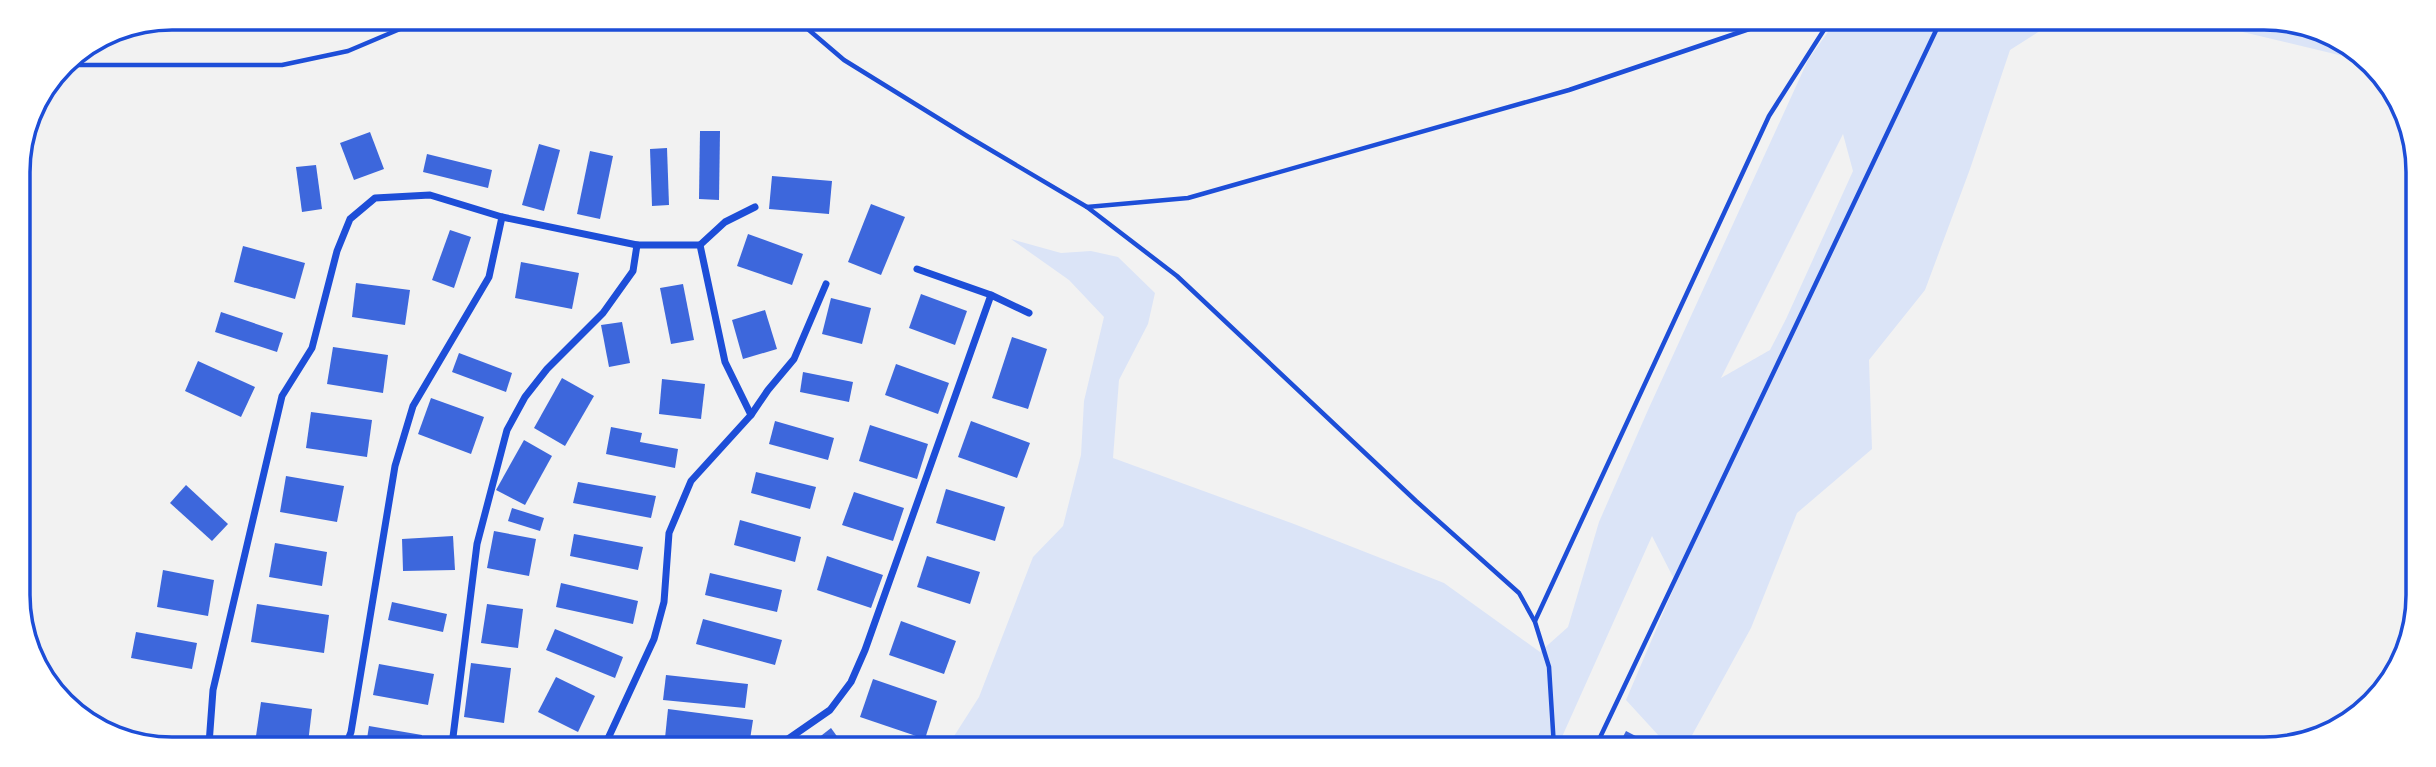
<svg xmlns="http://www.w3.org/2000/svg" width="2436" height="767" viewBox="0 0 2436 767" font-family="Arial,sans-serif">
<rect width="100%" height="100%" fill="#f2f2f2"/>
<g fill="#dbe4f7" fill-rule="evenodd">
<path d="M1835,22H2054L2010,50L1970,169L1925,290L1869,360L1872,449L1797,513L1751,628L1685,748H1670L1626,700L1676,583L1652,536L1557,748L1014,746L1008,744H949L979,697L1033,557L1063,526L1081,455L1084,401L1104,317L1069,280L1011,239L1061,253L1091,251L1118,257L1155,293L1148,324L1119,380L1113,458L1294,524L1444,583L1540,652L1568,627L1599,522L1648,410L1808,60ZM1843,134L1853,171L1786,319L1770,350L1721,378Z"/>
<path d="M2203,23H2305L2368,62L2226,28Z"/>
</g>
<g fill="#3d67dc">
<path d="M700,131H720L719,200L699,199Z"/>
<path d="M370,132L384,169L354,180L340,143Z"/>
<path d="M539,144L560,150L544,211L522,205Z"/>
<path d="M667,148L669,205L652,206L650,149Z"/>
<path d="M590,151L613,156L600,219L577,214Z"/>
<path d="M427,154L492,170L488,188L423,172Z"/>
<path d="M316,165L322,209L302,212L296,167Z"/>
<path d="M772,176L832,181L829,214L769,209Z"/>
<path d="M871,204L905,217L881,275L848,262Z"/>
<path d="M450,230L471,237L454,288L432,280Z"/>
<path d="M748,234L803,254L792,285L737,266Z"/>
<path d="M243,246L305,263L295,299L234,282Z"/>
<path d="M521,262L579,273L572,309L515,298Z"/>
<path d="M356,283L410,290L405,325L352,317Z"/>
<path d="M683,284L694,340L671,344L660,288Z"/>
<path d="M921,294L967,311L955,345L909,328Z"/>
<path d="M831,298L871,308L862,344L822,334Z"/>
<path d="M765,310L777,349L743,359L732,320Z"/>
<path d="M221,312L283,333L277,352L215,332Z"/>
<path d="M622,322L630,363L609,367L601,325Z"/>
<path d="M1012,337L1047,349L1028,409L992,398Z"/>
<path d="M333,347L388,355L383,393L327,384Z"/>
<path d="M459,353L512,373L506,392L452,372Z"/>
<path d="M198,361L255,387L241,417L185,391Z"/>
<path d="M896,364L949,383L938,414L885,395Z"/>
<path d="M803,372L853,382L849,402L800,392Z"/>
<path d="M562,378L594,396L565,446L534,428Z"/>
<path d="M662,379L705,384L701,419L659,414Z"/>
<path d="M431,398L484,417L471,454L418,434Z"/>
<path d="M311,412L372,420L367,457L306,448Z"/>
<path d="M775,421L834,438L828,460L769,444Z"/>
<path d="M971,421L1030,443L1017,478L958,457Z"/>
<path d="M870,425L928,444L917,479L859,461Z"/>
<path d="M611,427L642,433L640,442L678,449L675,468L606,454Z"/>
<path d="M524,440L552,456L525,505L496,490Z"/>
<path d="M756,472L816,487L810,509L751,493Z"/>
<path d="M286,476L344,486L337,522L280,512Z"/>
<path d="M578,482L656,496L651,518L573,503Z"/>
<path d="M186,485L228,524L212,541L170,503Z"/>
<path d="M946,489L1005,507L995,541L936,523Z"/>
<path d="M854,492L904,508L893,541L842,525Z"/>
<path d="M512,508L544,518L540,531L508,521Z"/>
<path d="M740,520L801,537L795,562L734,545Z"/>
<path d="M494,531L536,539L529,576L487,568Z"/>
<path d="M574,534L643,547L638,570L570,556Z"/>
<path d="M453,536L455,570L403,571L402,539Z"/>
<path d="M275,543L327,552L322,586L269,577Z"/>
<path d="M827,556L883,575L871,608L817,590Z"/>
<path d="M927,556L980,572L970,604L917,587Z"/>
<path d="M163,570L214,580L208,616L157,607Z"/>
<path d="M710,573L782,590L777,612L705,595Z"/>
<path d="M561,583L638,601L633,624L556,607Z"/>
<path d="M392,602L447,614L443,632L388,620Z"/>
<path d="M257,604L329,615L324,653L251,642Z"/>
<path d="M487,604L523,609L518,648L481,643Z"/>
<path d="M703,619L782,640L775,665L696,644Z"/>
<path d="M901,621L956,641L944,674L889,655Z"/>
<path d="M555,629L623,657L615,678L546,650Z"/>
<path d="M136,632L197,643L192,669L131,658Z"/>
<path d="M471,663L511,668L504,723L464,717Z"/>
<path d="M379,664L434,674L428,705L373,695Z"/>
<path d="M666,675L748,684L745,708L663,700Z"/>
<path d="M556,677L595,696L578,732L538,712Z"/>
<path d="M873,679L937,701L925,739L860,717Z"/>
<path d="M261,702L312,709L308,743L256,736Z"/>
<path d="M668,709L753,720L749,746H717L665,738Z"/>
<path d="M369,726L422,735L421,745H366Z"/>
<path d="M831,728L844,746H808Z"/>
<path d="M1626,731L1655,746L1654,748H1617Z"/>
</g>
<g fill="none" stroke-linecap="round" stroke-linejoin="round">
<g stroke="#1d4ed8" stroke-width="4.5">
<path d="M796,19L844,60L967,136L1087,207L1177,276L1416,501L1519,593L1535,622L1549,667L1554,747"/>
<path d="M61,65H282L348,51L426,18"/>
<path d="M1087,207L1188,198L1569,90L1770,22"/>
<path d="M1535,621L1769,116L1829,22"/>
<path d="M1595,748L1940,22"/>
</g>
<g stroke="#1d4ed8" stroke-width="7">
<path d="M700,245L725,222L755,207"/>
<path d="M917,269L991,295L1029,313"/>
<path d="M751,415L768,390L794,359L826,284"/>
<path d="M209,744L213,690L282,396L312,348L337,251L350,219L375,198L430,195L502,217L637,245H700L725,362L751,415L691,481L669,533L664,602L654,639L605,745"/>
<path d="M346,745L351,732L395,466L413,406L489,277L502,217"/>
<path d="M452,745L477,544L507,430L525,397L547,369L603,313L633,271L637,245"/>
<path d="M778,746L830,710L851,682L865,650L991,295"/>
</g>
</g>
<path d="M0 0H2436V767H0ZM172 30H2264A142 142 0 0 1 2406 172V595A142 142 0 0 1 2264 737H172A142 142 0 0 1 30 595V172A142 142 0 0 1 172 30Z" fill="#fff" fill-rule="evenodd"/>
<path fill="none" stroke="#1d4ed8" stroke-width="3.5" d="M172 30H2264A142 142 0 0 1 2406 172V595A142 142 0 0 1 2264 737H172A142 142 0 0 1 30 595V172A142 142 0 0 1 172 30Z"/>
</svg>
